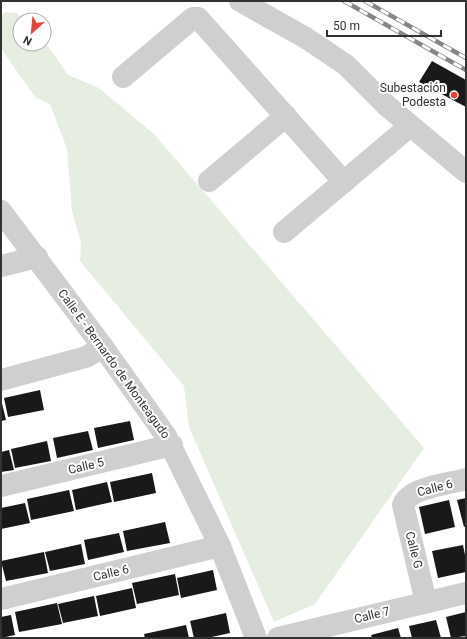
<svg xmlns="http://www.w3.org/2000/svg" width="467" height="639" viewBox="0 0 467 639" font-family="Roboto,sans-serif">
<rect width="100%" height="100%" fill="#fff"/>
<path fill="#e5eee0" d="M5,12L17,13L24,20H20V44H44V40L68,75L99,88L154,134L424,448L315,604L274,622L189,427L184,386L80,261L81,243L72,211L67,149L50,104L35,97L2,50L1,16Z"/>
<g fill="#191919">
<path d="M432,61L466,80V107L419,82Z"/>
<path d="M40,390L44,410L8,417L4,398Z"/>
<path d="M1,399L6,420L1,421Z"/>
<path d="M130,421L134,440L98,448L94,428Z"/>
<path d="M88,431L93,450L57,458L53,438Z"/>
<path d="M47,441L51,461L15,468L11,449Z"/>
<path d="M9,450L14,470L1,472V452Z"/>
<path d="M152,473L156,493L114,502L110,482Z"/>
<path d="M107,482L112,502L76,510L72,490Z"/>
<path d="M69,490L74,511L31,520L27,499Z"/>
<path d="M466,498V526L464,527L457,500Z"/>
<path d="M449,500L455,527L425,534L419,507Z"/>
<path d="M25,503L30,523L1,529V508Z"/>
<path d="M165,522L170,543L127,551L123,531Z"/>
<path d="M119,533L124,552L88,560L84,540Z"/>
<path d="M81,544L85,564L50,571L45,552Z"/>
<path d="M463,545L466,560V572L438,578L432,551Z"/>
<path d="M44,552L48,573L6,581L1,561Z"/>
<path d="M213,570L217,590L181,598L177,578Z"/>
<path d="M175,574L179,595L137,604L132,583Z"/>
<path d="M132,588L136,608L100,616L96,596Z"/>
<path d="M94,596L98,616L63,623L58,604Z"/>
<path d="M57,603L62,624L19,632L15,612Z"/>
<path d="M466,612V636L451,638L446,617Z"/>
<path d="M226,613L230,633L207,638H194L190,621Z"/>
<path d="M11,615L15,635L1,638V617Z"/>
<path d="M436,620L441,638H412L409,626Z"/>
<path d="M186,625L189,638H145L144,634Z"/>
<path d="M398,628L401,638H372L371,635Z"/>
</g>
<g fill="none" stroke-linecap="round" stroke-linejoin="round">
<g stroke="#cfcfcf" stroke-width="22">
<path d="M240,1L306,38L346,65L386,105L466,172"/>
<path d="M123,77L193,18H198L344,182"/>
<path d="M209,181L286,116"/>
<path d="M1,211L103,347L166,436L220,546L256,638"/>
<path d="M284,232L410,126"/>
<path d="M1,266L37,257"/>
<path d="M1,380L86,357L103,347"/>
<path d="M1,486L172,445"/>
<path d="M1,599L220,546"/>
<path d="M426,602L403,505C409,487 449,484 466,479"/>
<path d="M278,638L466,593"/>
</g>
<defs>
<g id="rail">
<path d="M344,1L466,70"/>
<path d="M365,1L466,58"/>
</g>
</defs>
<use href="#rail" stroke="#878787" stroke-width="4.5"/>
<use href="#rail" stroke="#fff" stroke-width="3" stroke-dasharray="9" stroke-linecap="butt"/>
</g>
<circle fill="#e94133" stroke="#fff" stroke-width="1.5" cx="454" cy="95" r="4"/>
<g text-anchor="middle" stroke-width="4" stroke-linejoin="round" paint-order="stroke">
<g font-size="12" fill="#323232" stroke="#fff" text-anchor="end">
<text x="446" y="92">Subestación<tspan x="446" dy="14">Podesta</tspan></text>
</g>
<g font-size="12" fill="#323232" stroke="#fff">
<text transform="translate(114 364) rotate(54)" y="4">Calle E - Bernardo de Monteagudo</text>
<text transform="translate(86 466) rotate(-13)" y="4">Calle 5</text>
<text transform="translate(435 488) rotate(-15)" y="4">Calle 6</text>
<text transform="translate(414 550) rotate(76)" y="4">Calle G</text>
<text transform="translate(111 573) rotate(-13)" y="4">Calle 6</text>
<text transform="translate(372 615) rotate(-14)" y="4">Calle 7</text>
</g>
</g>
<rect width="467" height="639" fill="none" stroke="#323232" stroke-width="4"/>
<g transform="translate(32 32) rotate(207)"><circle r="19" fill="#ffffff" stroke="#adadad"/>
<path d="M0-3L7 15L0 10L-7 15Z" fill="#e94133"/>
<text y="-6" font-size="11" font-weight="bold" text-anchor="middle" fill="#323232">N</text>
</g>
<path d="M327 30v6h114v-6" fill="none" stroke="#323232" stroke-width="2"/>
<text x="333" y="30" font-size="12" fill="#323232" stroke="#ffffff" stroke-width="3" paint-order="stroke">50 m</text>
</svg>
